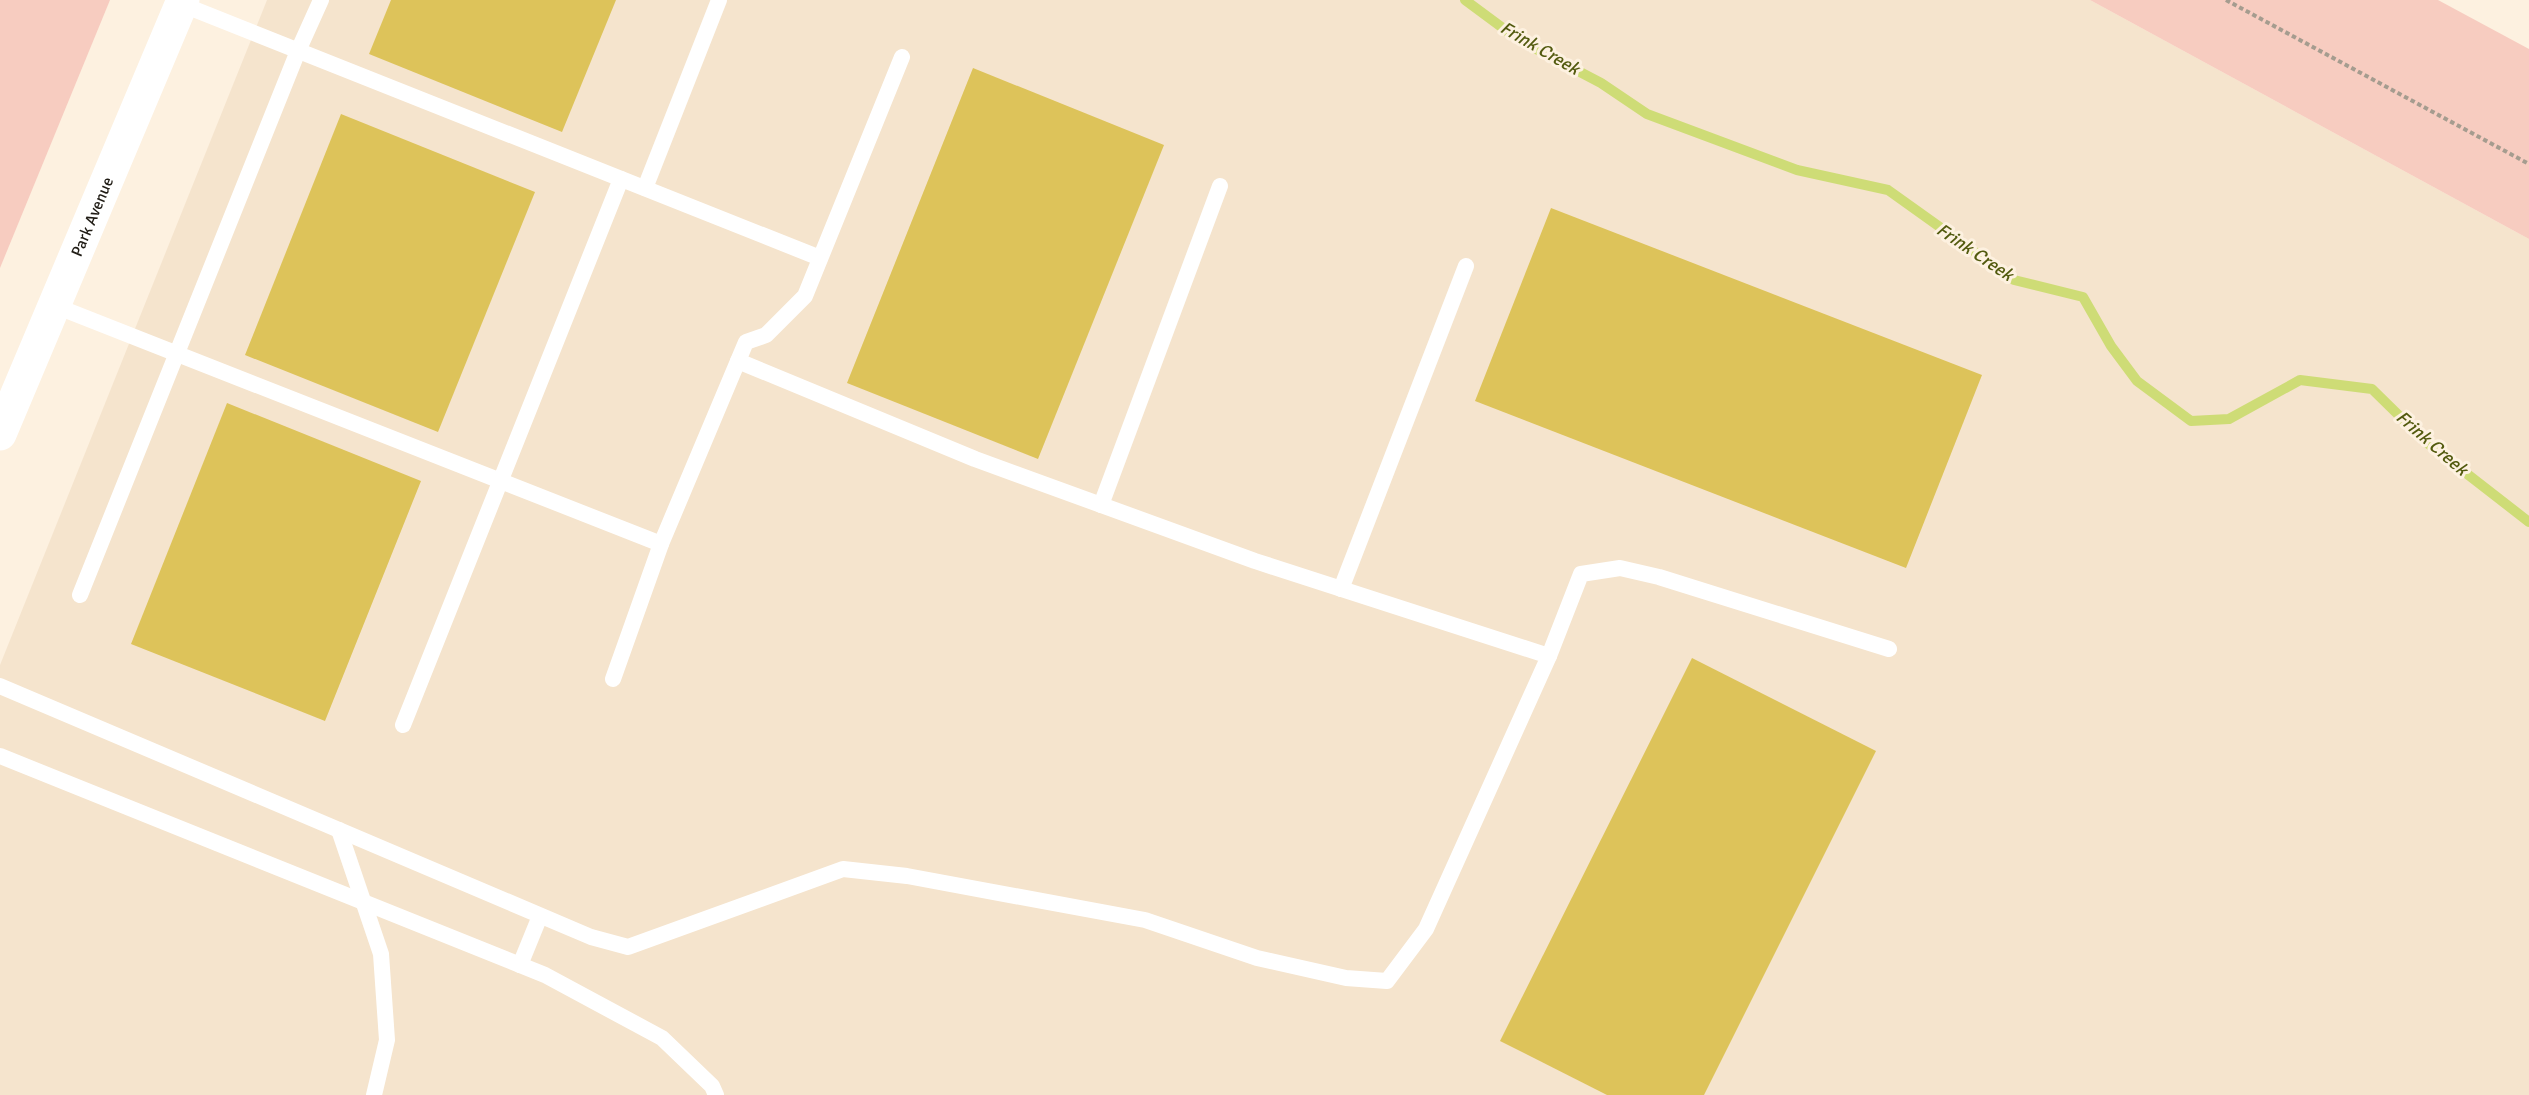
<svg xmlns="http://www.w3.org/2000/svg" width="2529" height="1095" viewBox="0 0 2529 1095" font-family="Signika,sans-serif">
<rect width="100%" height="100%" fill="#fdf1e0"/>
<path fill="#f5e4cd" d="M267,0H2090L2529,239V1095H0V665Z"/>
<g fill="#f7ccc0">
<path d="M0,0H110L0,268Z"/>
<path d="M2090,0H2438L2529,49V239Z"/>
</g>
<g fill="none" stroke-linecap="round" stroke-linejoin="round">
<path stroke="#cedc76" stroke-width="10" d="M1465,0L1519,40L1601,83L1647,114L1797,170L1888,190L2014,280L2083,297L2111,346L2137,381L2191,421L2229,419L2300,380L2372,389L2426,442L2529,522"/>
</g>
<g fill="#ddc35a">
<path d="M391,0H616L562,132L369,54Z"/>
<path d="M973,68L1164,145L1038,459L847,383Z"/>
<path d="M341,114L535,192L438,432L245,355Z"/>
<path d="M1551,208L1982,375L1906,568L1475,401Z"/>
<path d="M227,403L421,481L325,721L131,644Z"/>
<path d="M1692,658L1876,751L1704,1095H1607L1500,1041Z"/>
</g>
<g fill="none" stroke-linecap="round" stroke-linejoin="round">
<path stroke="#a59c8f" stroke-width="4" stroke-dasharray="4.5 3" stroke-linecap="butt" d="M2226,0L2529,164"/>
<g stroke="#fff" stroke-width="16">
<path d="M181,4L820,258"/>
<path d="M645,188L719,0"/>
<path d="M53,305L661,544L613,679"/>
<path d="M1101,505L1220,186"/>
<path d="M661,544L746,342L766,335L805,296L902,57"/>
<path d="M1341,589L1466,266"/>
<path d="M80,595L298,51L321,0"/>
<path d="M1549,656L1581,574L1620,568L1659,577L1889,649"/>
<path d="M0,686L591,937L628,947L843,869L907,876L1145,920L1257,958L1346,978L1387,981L1426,929L1549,656L1255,561L975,459L738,361"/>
<path d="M403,725L621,179"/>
<path d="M0,756L545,975L662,1038L712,1086L716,1095"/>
<path d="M339,830L381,954L387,1040L374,1095"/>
<path d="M520,965L540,916"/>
</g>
<path stroke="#fff" stroke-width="33" id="s1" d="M0,434L183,0"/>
</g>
<g text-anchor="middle" stroke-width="6" stroke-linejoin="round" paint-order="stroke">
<g font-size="16" fill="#201c15" stroke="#fdf1e0">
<text dy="6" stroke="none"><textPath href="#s1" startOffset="236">Park Avenue</textPath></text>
</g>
<g font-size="18" font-style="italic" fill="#525a0e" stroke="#fdf1e0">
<text transform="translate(1540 48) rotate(30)" y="6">Frink Creek</text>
<text transform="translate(1975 252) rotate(34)" y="6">Frink Creek</text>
<text transform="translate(2432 443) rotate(41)" y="6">Frink Creek</text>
</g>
</g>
</svg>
